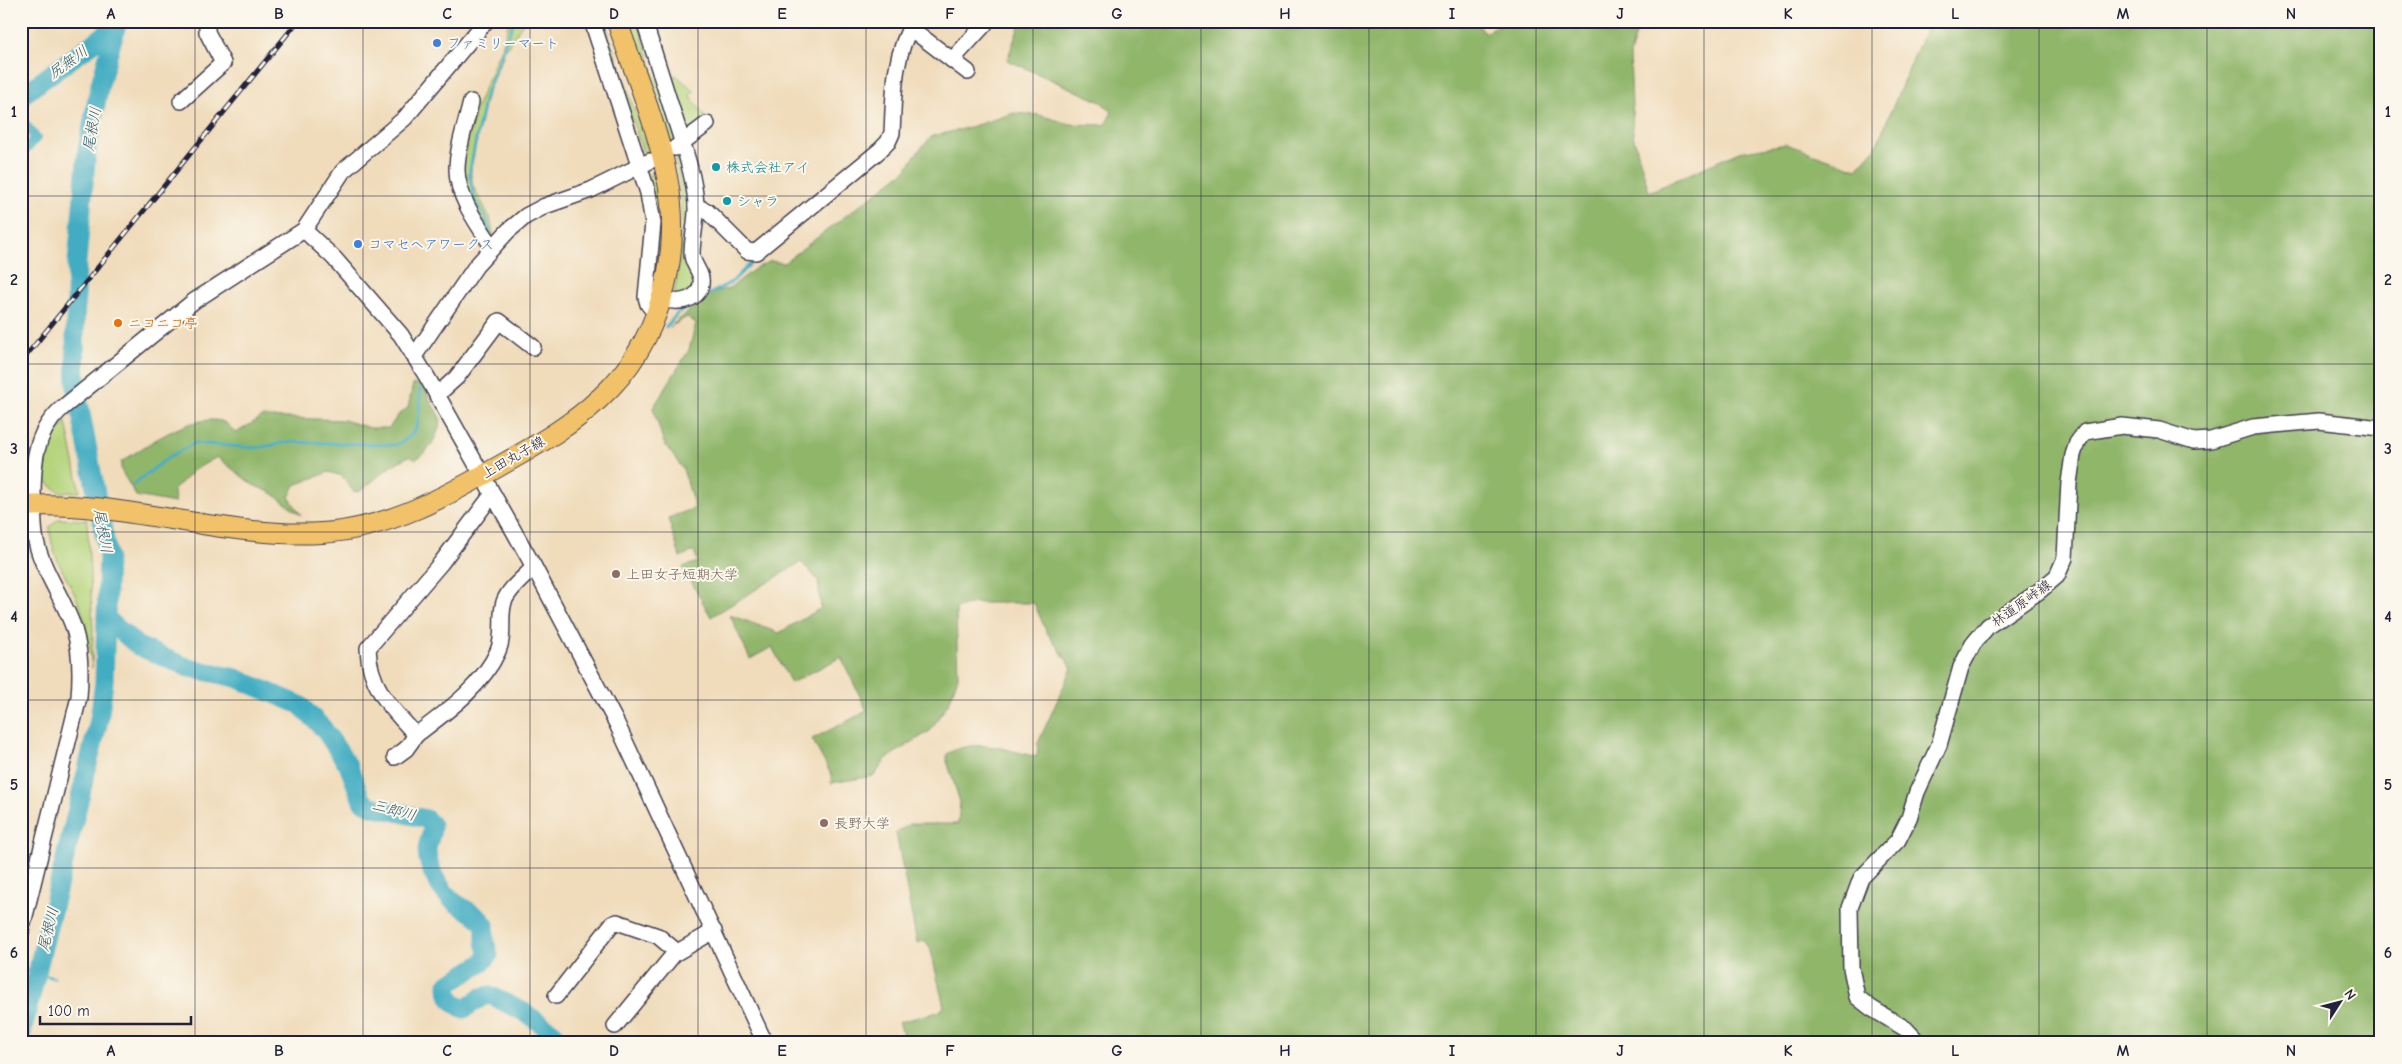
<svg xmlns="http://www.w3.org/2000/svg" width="2402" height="1064" viewBox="0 0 2402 1064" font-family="'Comic Neue','Klee One',sans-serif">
<rect width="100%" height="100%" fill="#fbf7ec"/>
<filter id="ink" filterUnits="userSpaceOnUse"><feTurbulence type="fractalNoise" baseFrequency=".02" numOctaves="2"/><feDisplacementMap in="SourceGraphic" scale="10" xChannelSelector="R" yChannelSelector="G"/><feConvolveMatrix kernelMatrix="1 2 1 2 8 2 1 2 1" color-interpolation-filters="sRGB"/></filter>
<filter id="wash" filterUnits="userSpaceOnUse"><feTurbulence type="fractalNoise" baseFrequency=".0096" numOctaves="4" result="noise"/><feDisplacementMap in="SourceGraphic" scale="20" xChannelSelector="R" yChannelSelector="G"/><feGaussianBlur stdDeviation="1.12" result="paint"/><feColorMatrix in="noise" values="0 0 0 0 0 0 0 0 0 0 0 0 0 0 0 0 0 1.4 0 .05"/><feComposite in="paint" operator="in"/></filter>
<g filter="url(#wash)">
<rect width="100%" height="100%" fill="#f0dcbb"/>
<g fill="#b5d47b" stroke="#6c7b5b">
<path d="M509,21H524L506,49L502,47Z"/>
<path d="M599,21H604L643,135L649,154L646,156L643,152Z"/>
<path d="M629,21H637L676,139L671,143Z"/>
<path d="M500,50L504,54L485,97L472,160L471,174L473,186L490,218L494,238L492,240L460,175L476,108Z"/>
<path d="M676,75L694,91L690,95L706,118L690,132L684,131L667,80Z"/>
<path d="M681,159L688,182L695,276L693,290L673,298C683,251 685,207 675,160Z"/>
<path d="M654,170C665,213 665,246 654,288L649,175Z"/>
<path d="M66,422L80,492H59L46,482C44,458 48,440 66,422Z"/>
<path d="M58,519L87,520L93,629L92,668C89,647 87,626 80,607C69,577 51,560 50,527Z"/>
</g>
<g fill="#90b66b" stroke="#596c53">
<path d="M1021,21H1475L1485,33L1508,21H1640L1630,54L1633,135L1649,192L1739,152L1786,144L1857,169L1875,149L1929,21H2381V1043H906L899,1022L938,1012L944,1007L930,947L925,941L917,943L896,833L909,824H958L960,802L947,761V754C975,737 1008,750 1037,757L1038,743L1072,668L1046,631L1034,603H973L956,609L958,677L949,702L930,731L887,758L874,776L831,783L832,776L812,739L867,711L841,657L791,683L772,647L750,659L730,615L779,633L821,608L818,580L801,562L711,617L683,567L698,562L694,551L680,557L668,518L695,508L683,469L664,443L653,408L689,350L696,323L687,317L670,327L711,293L730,288L756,268L771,261L784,263L906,170L916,154L932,136L967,128L1014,113L1039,115L1070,124L1105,125L1112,112L1101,102L1007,60Z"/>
<path d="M413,384L422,385L441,420C437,437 431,450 416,459L409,456L391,466L359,492L353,491L342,476L329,472L295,485L289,497L301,515L272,493L253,485L217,457L194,470L174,490L175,503L136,496L121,470V462C146,446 189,414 221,421C226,422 232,429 236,433L262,417L344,420L370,428H389L399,414L408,408Z"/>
</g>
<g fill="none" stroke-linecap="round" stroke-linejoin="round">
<g stroke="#43adc2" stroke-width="3">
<path d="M490,233L485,216L475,201L469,174L485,97L514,21"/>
<path d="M701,299L733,281L751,263"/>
<path d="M666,327L678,313L694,304"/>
<path d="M133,485L169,457L195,443L256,448L289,442L395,445C423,435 419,415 420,389"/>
<path d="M23,969L54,978"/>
</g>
<path stroke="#43adc2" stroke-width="10" d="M21,119L36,138L21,155"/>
<g stroke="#43adc2" stroke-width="19">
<path d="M21,96L114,28"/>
<path d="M106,618L138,646L189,668L236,678L300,705L323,728L348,765L362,801L371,806L426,819L432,825C433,834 427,843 427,851C428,871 442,893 457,904C467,910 478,915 485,925V942L489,955L482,963L448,984C447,997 453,1004 464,1009L482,997L490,995L524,1012L554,1033L559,1043"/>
<path d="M21,1037L99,720L104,682L108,556L76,387L75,333L77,262L87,150L100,84L118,21"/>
</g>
</g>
</g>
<g filter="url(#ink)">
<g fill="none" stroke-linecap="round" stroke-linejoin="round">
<defs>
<g id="minor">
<path d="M592,21L648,193L653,223L646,297L648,304L656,314"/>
<path d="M644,21C654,53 664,84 674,116C683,144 694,175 696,204C697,221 692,237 692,254C692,263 699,269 701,278C704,300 678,305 663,299"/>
<path d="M910,28L968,72"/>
<path d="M952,60L985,24"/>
<path d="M181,101L223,63L207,32V21"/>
<path d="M471,102C466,124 457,148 457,170C457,196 478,225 492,246"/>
<path d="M675,148L707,124"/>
<path d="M696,206L707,211L747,251L756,252L879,151L888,142L892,133C894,93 893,56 914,21"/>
<path d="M304,230L334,258L401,335L427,377L534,567L617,724L765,1043"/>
<path d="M415,355L476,266L508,231L526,216L545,206L591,190L650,161"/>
<path d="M437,395L457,377L499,321L533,347"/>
<path d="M492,495L441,563L368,648C369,687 391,708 416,735C446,712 482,687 498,651C505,636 499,617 504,602C509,588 525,577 534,567"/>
<path d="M395,757L406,749L416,735"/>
<path d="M21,932L79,697C81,673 81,651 74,629C64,599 43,572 36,541C33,528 34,513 33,500C33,464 34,434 61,409L194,301L304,230L343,171L405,118L486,21"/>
<path d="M556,996L612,924L617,922L658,936L677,952"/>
<path d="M615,1026L674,954L714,931"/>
<path d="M1919,1043L1906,1029L1871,1008L1857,997L1851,968L1850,908L1861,878L1898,840L1909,818L1917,792L1939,745L1961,667L1973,644L1988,626L2038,592L2057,576L2065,558L2069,483L2073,455L2077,443L2085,432L2122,426L2159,430L2194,441L2211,440L2253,427L2319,421L2381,428"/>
</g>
<path id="major" d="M21,506C123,499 221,539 322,533C388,529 447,496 503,464C537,445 572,425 600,398C660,343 683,256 667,177C657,124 634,72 617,21"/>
</defs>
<use href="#minor" stroke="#413e4e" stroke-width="18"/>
<use href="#major" stroke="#413e4e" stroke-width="22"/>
<use href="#minor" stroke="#fff" stroke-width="15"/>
<use href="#major" stroke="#f2c26a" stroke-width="20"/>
<defs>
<path id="rail" d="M21,362L298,21"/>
</defs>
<use href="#rail" stroke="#22223b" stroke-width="5"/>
<use href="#rail" stroke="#fbf7ec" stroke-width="3" stroke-dasharray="9" stroke-linecap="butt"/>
</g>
</g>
<path fill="none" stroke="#22223b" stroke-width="1" stroke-opacity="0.55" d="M195,21V1043M363,21V1043M530,21V1043M698,21V1043M866,21V1043M1033,21V1043M1201,21V1043M1369,21V1043M1536,21V1043M1704,21V1043M1872,21V1043M2039,21V1043M2207,21V1043M21,196H2381M21,364H2381M21,532H2381M21,700H2381M21,868H2381"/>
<g fill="#3f7fe0" stroke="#fbf7ec" stroke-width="2">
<circle cx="437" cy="43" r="5"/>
<circle cx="358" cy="244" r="5"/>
</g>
<g fill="#0f9aa8" stroke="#fbf7ec" stroke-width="2">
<circle cx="716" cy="167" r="5"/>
<circle cx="727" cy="201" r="5"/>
</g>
<circle fill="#e8710a" stroke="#fbf7ec" stroke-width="2" cx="118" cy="323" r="5"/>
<g fill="#8d6e63" stroke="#fbf7ec" stroke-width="2">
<circle cx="616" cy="574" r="5"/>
<circle cx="824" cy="823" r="5"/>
</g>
<g text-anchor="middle" stroke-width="4" stroke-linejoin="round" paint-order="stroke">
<g font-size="14" fill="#366cbe" stroke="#fbf7ec" text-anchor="start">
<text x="447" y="48">ファミリーマート</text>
<text x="368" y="249">コマセヘアワークス</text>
</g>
<g font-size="14" fill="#0d838f" stroke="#fbf7ec" text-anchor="start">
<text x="726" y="172">株式会社アイ</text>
<text x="737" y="206">シャラ</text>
</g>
<g font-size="14" fill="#c56008" stroke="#fbf7ec" text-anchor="start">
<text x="128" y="328">ニコニコ亭</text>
</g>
<g font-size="14" fill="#22223b" stroke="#fbf7ec">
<text transform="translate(513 457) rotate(-30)" y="5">上田丸子線</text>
<text transform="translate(2021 603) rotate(-36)" y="5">林道原峠線</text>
</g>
<g font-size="14" fill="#785e54" stroke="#fbf7ec" text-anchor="start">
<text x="626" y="579">上田女子短期大学</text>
<text x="834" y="828">長野大学</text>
</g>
<g font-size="15" font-style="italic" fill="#2f5a71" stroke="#fbf7ec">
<text transform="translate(68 62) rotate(-36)" y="5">尻無川</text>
<text transform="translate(92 129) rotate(-80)" y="5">尾根川</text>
<text transform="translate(103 531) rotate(80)" y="5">尾根川</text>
<text transform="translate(394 810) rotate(15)" y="5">三郎川</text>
<text transform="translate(48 929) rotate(-76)" y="5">尾根川</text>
</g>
</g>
<rect width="2402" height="1064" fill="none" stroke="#fbf7ec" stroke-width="55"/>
<g transform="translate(2340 1002) rotate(54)" stroke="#fbf7ec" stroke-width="4" paint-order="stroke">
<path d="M0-4L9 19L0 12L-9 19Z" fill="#22223b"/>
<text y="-8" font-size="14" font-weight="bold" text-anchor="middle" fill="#22223b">N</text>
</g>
<path d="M40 1016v8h151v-8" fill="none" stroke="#22223b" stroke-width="2.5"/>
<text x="48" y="1016" font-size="15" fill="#22223b" stroke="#fbf7ec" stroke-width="4" paint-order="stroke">100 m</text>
<rect x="28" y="28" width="2346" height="1008" fill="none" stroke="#22223b" stroke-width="2"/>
<g font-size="16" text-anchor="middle" font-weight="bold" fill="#22223b">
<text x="111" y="19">A</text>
<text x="279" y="19">B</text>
<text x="447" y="19">C</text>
<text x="614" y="19">D</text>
<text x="782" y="19">E</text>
<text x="950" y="19">F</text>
<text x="1117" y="19">G</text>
<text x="1285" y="19">H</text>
<text x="1452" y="19">I</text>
<text x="1620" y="19">J</text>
<text x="1788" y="19">K</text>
<text x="1955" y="19">L</text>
<text x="2123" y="19">M</text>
<text x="2291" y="19">N</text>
<text x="14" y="117">1</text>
<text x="2388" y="117">1</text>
<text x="14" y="285">2</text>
<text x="2388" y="285">2</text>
<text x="14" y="454">3</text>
<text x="2388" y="454">3</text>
<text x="14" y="622">4</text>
<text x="2388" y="622">4</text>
<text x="14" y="790">5</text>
<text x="2388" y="790">5</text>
<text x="14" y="958">6</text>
<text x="2388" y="958">6</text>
<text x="111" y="1056">A</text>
<text x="279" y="1056">B</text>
<text x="447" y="1056">C</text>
<text x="614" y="1056">D</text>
<text x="782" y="1056">E</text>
<text x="950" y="1056">F</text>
<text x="1117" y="1056">G</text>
<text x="1285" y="1056">H</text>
<text x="1452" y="1056">I</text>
<text x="1620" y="1056">J</text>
<text x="1788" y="1056">K</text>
<text x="1955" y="1056">L</text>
<text x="2123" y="1056">M</text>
<text x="2291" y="1056">N</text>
</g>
</svg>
